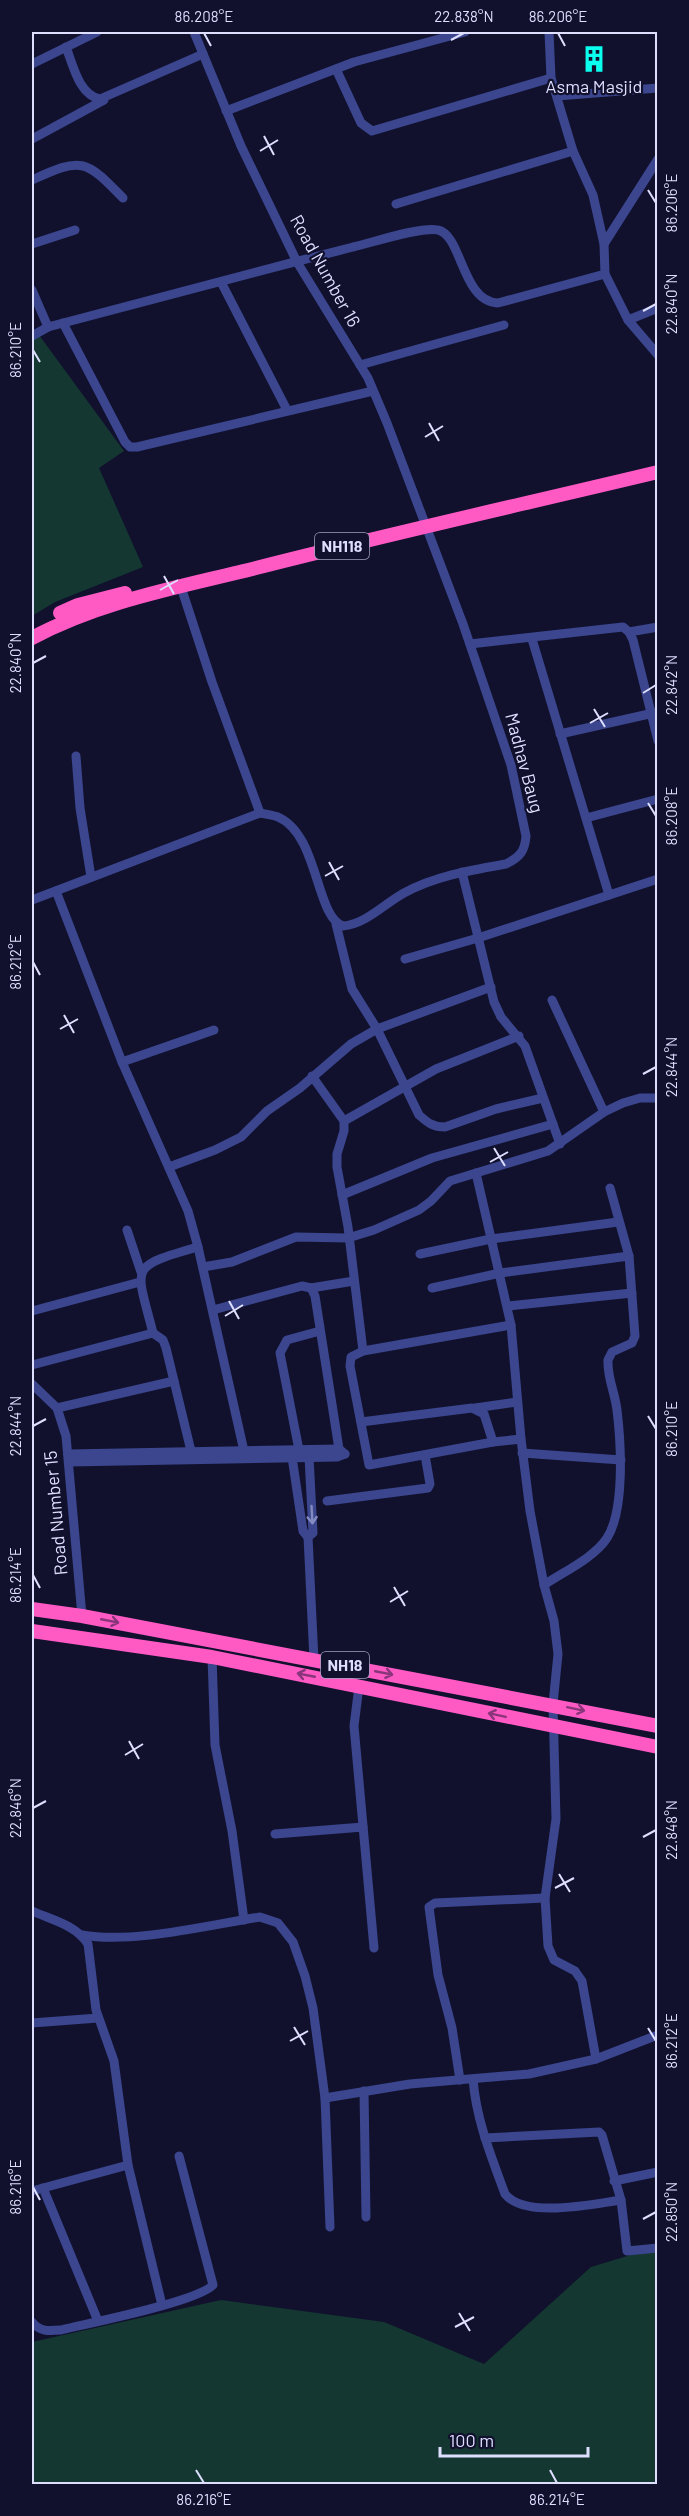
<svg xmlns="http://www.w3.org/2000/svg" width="689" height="2516" viewBox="0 0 689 2516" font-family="Barlow,sans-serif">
<rect width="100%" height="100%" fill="#11112e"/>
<g fill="#143831">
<path d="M39,335L124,451L99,468L143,567L55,602L32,616V339Z"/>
<path d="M657,2247V2484H32V2342L221,2300L384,2322L484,2364L591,2267Z"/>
</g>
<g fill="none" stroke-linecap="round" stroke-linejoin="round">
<g stroke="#3b468e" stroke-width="9">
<path d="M194,32L241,146L297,262L368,378L387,423L463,624L511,765L526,836C525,851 520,857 506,864C472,870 435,876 404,893C384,904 366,924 343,926C315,916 319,835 278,817C273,815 266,814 260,813"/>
<path d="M549,32L551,78L573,151L593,195L604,244L605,274L628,320L658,355"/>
<path d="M66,47C73,65 79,95 100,99L203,54"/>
<path d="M32,64L97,32"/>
<path d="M336,69L361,123L372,131L551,78"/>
<path d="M557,96L658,88"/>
<path d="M226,111L354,62L465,32"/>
<path d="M32,139L104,100"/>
<path d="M32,180C82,157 85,159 123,198"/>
<path d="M396,204L573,151"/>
<path d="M32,244L75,230"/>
<path d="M604,244L658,159"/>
<path d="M221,282L287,410"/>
<path d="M32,290L48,327C149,300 251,273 353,247C371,243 422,226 438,230C462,235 462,302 498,303L605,274"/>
<path d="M628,320L658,308"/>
<path d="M63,323L125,442L130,447H137L373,391"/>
<path d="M32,336L48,327"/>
<path d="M360,365L504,325"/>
<path d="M629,632L658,627"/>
<path d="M532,639L609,895"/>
<path d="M470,644L623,627L629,632L633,640L658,741"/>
<path d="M560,734L658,712"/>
<path d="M76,756L80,808L91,877"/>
<path d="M586,818L658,799"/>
<path d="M462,872L494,1002L501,1017L525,1046L560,1144"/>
<path d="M56,891L122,1062L188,1211L198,1247L244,1451"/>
<path d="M32,900L260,813L212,682L181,587"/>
<path d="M336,924L352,989L377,1029L419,1115C428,1123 433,1127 445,1127L496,1109L543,1098"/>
<path d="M405,959L478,938L658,879"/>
<path d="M552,1000L604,1112"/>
<path d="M122,1062L214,1030"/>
<path d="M312,1076L344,1121V1131L337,1154V1167L348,1227L363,1351"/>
<path d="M344,1121L436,1069L519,1036"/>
<path d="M169,1167L215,1150L241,1137L267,1111L300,1088L351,1044L377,1029L491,987"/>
<path d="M476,1173L511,1325L521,1439L530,1511L544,1585L554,1621L558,1654L553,1704L556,1819L545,1898L548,1946L554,1960L575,1971L582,1981L596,2059"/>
<path d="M342,1195L432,1158L553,1124"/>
<path d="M127,1230L141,1272"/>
<path d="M420,1254L491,1239L618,1222"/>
<path d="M203,1267L232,1262L296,1237L348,1238L374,1230L419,1210L431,1201L450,1181L548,1151L604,1112L623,1103L640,1098H658"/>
<path d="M311,1288L354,1281"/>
<path d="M432,1288L500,1273L629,1256"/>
<path d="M508,1306L632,1293"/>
<path d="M213,1310L302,1286L311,1288L315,1296L339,1449"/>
<path d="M32,1311L140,1282"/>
<path d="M511,1325L363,1351L351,1357L350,1366L369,1465L493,1442L521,1439"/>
<path d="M32,1365L153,1333"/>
<path d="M32,1384L57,1408L66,1436L82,1616"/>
<path d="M57,1408L174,1381"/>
<path d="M475,1408L517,1402"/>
<path d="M361,1422L472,1408L484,1414L493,1442"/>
<path d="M299,1450L280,1353L287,1340L320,1331"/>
<path d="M191,1451L166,1348L163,1340L153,1333C136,1266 127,1267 198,1247"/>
<path d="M522,1453L621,1460"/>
<path d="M68,1454L339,1449L345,1454"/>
<path d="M292,1457L303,1531L308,1537L313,1533L309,1457"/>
<path d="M69,1462L337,1457L345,1454"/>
<path d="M327,1501L428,1488L430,1484L425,1455"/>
<path d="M308,1537L314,1660"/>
<path d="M544,1585C563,1572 594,1558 607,1538C625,1510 621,1443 617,1410C615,1393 607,1377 608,1360L612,1352L632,1343L635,1336L629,1256L610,1188"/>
<path d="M212,1657L215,1745L232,1831L244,1920"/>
<path d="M359,1686L354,1726L374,1948"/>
<path d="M275,1834L363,1827"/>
<path d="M32,1911C52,1920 76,1925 88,1944L96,2010L114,2061L128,2165L162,2305"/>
<path d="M82,1935C133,1944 208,1925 260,1917L278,1923L293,1942L305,1976L313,2008L325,2098L330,2227"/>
<path d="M32,2023L98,2018"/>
<path d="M473,2079C476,2119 491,2156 505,2194C525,2219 593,2204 621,2200"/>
<path d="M460,2080L452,2028L438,1975L429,1907L435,1903L545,1898"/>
<path d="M364,2091L366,2217"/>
<path d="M325,2098L410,2084L529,2074L596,2059L655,2036"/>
<path d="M485,2138L599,2132L602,2135L621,2200L627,2251L658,2248"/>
<path d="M614,2181L658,2172"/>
<path d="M43,2188L98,2321"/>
<path d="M32,2191L128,2165"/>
<path d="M32,2322C40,2332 49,2331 61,2330C89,2323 197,2302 213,2285L179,2156"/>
</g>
<g stroke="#ff59c4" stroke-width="14">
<path d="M60,613L78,605L125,593"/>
<path d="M32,638C101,601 180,587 256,568C389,534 524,504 658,472"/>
<path d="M32,1609L82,1616L658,1726"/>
<path d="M32,1631L212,1657L658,1747"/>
</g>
</g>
<defs><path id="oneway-shaft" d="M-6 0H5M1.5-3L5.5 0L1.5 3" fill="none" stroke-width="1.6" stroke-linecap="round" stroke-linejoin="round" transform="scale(1.5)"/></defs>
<use stroke="#848bc1" href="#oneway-shaft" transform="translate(312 1515) rotate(87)"/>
<g stroke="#883579">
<use href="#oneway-shaft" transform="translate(110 1621) rotate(11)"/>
<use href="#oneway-shaft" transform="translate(384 1673) rotate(11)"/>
<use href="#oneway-shaft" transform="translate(306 1675) rotate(-169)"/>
<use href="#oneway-shaft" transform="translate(576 1709) rotate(12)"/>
<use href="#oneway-shaft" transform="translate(497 1715) rotate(-168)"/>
</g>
<path fill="none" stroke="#dedfff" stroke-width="2" d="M204,33L211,46M558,33L565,46M451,40L464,33M264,136L274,155M260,151L278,140M648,190L656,203M643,311L656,304M33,350L40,362M429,423L439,441M425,437L443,426M164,576L174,594M160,590L178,580M33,663L46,656M643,693L656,685M594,709L605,727M590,723L608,713M648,803L656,816M329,862L339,880M325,876L343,866M33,962L40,975M64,1015L74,1033M60,1029L78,1019M643,1074L656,1067M494,1148L505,1166M490,1162L508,1152M229,1301L239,1319M225,1316L243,1305M648,1416L656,1429M33,1426L46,1419M33,1575L40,1588M394,1587L405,1606M390,1602L408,1591M129,1741L139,1759M125,1755L143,1744M33,1808L46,1801M643,1837L656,1830M559,1874L570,1892M555,1888L574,1878M294,2027L305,2045M648,2028L656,2041M290,2041L308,2031M33,2187L40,2200M643,2219L656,2212M459,2313L470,2331M455,2327L474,2317M196,2470L204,2483M550,2470L557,2483"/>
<defs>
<symbol id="building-bare" viewBox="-9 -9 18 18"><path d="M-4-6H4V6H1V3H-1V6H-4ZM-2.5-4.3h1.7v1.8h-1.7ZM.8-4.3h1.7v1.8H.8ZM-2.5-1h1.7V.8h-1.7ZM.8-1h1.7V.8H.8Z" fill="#0affee" stroke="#11112e" stroke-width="2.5" paint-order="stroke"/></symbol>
</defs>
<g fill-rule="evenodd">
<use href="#building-bare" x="575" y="40" width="38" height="38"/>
</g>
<g text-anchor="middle" stroke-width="4.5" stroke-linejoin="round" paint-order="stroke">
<g fill="#11112e" stroke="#a0a1c0" stroke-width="1.5">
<rect x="315" y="533" width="54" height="26" rx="4.5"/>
<rect x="321" y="1652" width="48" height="26" rx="4.5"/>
</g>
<g font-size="16" font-weight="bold" fill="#dedfff">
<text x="342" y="552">NH118</text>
<text x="345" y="1671">NH18</text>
</g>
<g font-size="18" fill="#dedfff" stroke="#11112e">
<text x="594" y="93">Asma Masjid</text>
</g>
<g font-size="18" fill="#dedfff" stroke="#11112e">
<text transform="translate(325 271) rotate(61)" y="6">Road Number 16</text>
<text transform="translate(524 763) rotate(75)" y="6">Madhav Baug</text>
<text transform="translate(56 1513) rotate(-95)" y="6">Road Number 15</text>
</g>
</g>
<rect width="689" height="2516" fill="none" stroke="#11112e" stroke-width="66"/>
<path d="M440 2447v9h148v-9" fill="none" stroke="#dedfff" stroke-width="3"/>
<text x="449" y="2447" font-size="18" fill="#dedfff" stroke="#11112e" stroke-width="4.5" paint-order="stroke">100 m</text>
<rect x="33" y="33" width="623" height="2450" fill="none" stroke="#dedfff" stroke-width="2"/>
<g font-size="15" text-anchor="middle" fill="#dedfff">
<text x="204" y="22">86.208°E</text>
<text x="464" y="22">22.838°N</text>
<text x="558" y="22">86.206°E</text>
<text transform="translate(672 203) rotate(-90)" y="5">86.206°E</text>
<text transform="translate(672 304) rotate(-90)" y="5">22.840°N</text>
<text transform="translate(16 350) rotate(-90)" y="5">86.210°E</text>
<text transform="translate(16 663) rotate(-90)" y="5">22.840°N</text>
<text transform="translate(672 685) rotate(-90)" y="5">22.842°N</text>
<text transform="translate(672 816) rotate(-90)" y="5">86.208°E</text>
<text transform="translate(16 962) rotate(-90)" y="5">86.212°E</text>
<text transform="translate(672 1067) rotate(-90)" y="5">22.844°N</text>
<text transform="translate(16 1426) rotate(-90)" y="5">22.844°N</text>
<text transform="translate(672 1429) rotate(-90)" y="5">86.210°E</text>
<text transform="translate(16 1575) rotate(-90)" y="5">86.214°E</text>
<text transform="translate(16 1808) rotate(-90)" y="5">22.846°N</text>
<text transform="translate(672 1830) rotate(-90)" y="5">22.848°N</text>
<text transform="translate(672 2041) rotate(-90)" y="5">86.212°E</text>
<text transform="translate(16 2187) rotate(-90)" y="5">86.216°E</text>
<text transform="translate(672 2212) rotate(-90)" y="5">22.850°N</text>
<text x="204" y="2505">86.216°E</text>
<text x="557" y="2505">86.214°E</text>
</g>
</svg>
